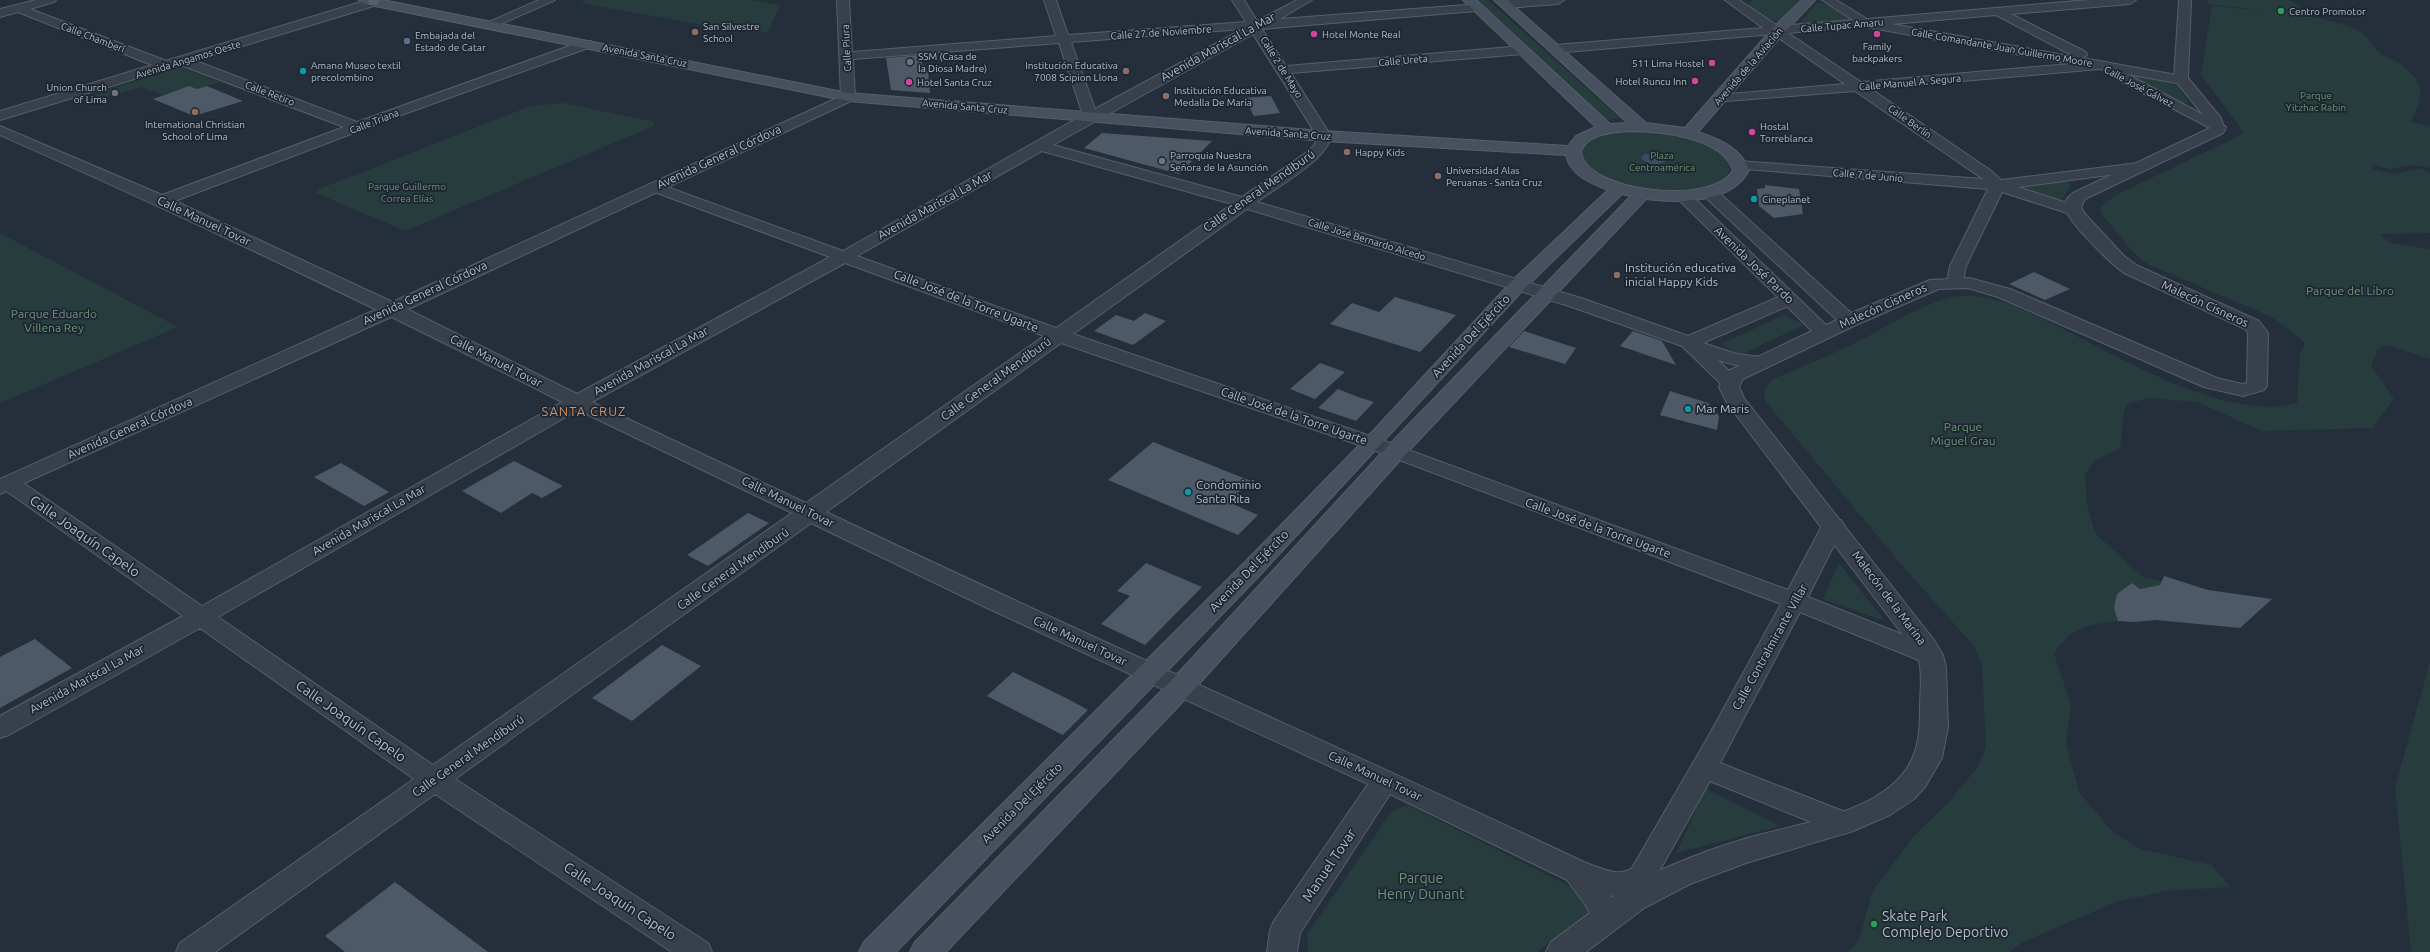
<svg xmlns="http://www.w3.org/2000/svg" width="2430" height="952" viewBox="0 0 2430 952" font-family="Ubuntu,sans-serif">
<rect width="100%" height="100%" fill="#242f3b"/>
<g fill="#273c3d">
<path d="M586,0H752L780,5L768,32L737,31L580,3Z"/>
<path d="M1468,0H1488L1620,118L1599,121Z"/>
<path d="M1752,0H1803L1781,22L1767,19L1746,5Z"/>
<path d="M2207,0H2289L2300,6L2299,15L2209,4Z"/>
<path d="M1817,3L1828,4L1853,17V20L1798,25Z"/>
<path d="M2212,6C2259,11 2314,11 2359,31C2367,35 2372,47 2380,53C2385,57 2391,58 2396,61C2426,83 2425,91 2411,122L2430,126V168L2413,165L2389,169L2372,164L2373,169L2392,174L2423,168L2430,173V233L2380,234L2390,243L2430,249V359L2388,345L2378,349L2371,366L2394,398L2373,428L2262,431L2197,402L2149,398L2127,404C2121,418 2123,433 2120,448L2094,461L2085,475L2087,504L2095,533L2143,577L2162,581L2161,585L2140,589L2132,583C2115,596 2113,600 2118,621C2086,625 2072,626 2054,654L2071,705L2066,743L2079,792L2112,831L2140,849L2212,865L2230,887L2165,891L2116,902L2023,942L2009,952H1848L1855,946L1860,937L1872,891L1914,836L1947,804L1979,765L1986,747L1982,666L1974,646L1905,569L1766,402C1761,391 1766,387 1773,379C1802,367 1831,355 1859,341C1884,328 1934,297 1960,296C1995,294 2025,310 2055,325C2118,356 2227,423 2297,403L2300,356L2305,343L2272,317L2147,264L2133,252L2100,212L2101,207L2114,196L2243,134L2240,127L2201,75Z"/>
<path d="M181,67L220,82L197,89L189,86L162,95L141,87L102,99L94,94Z"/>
<path d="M2134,76L2160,80L2178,86L2189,103H2181L2132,78Z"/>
<path d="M563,103L654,122V126L405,231L316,193L319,189L531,106Z"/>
<path d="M1636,130C1662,133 1726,136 1730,169C1724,185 1707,188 1692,189C1667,192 1641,191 1617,182C1598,175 1562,153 1597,137C1609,131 1623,131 1636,130Z"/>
<path d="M2067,181L2071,185L2061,201L2024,189L2027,185Z"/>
<path d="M0,233L178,327L0,403Z"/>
<path d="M1784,315L1804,325L1740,355L1721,344Z"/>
<path d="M1839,563L1885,621L1823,599Z"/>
<path d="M2430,662V952H2411L2395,787Z"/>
<path d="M1706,789L1780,826L1676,853Z"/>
<path d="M1407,805L1583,893L1591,903L1587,914L1537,952H1308L1307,934L1392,811Z"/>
</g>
<path fill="#3b4d63" d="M1645,154L1661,155L1666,161C1659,166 1647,165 1641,158Z"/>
<g fill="#4e5967">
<path d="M920,55L924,71H928L930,93L891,90L886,58Z"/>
<path d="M189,86L197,89L207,86L243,101L194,116L153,99Z"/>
<path d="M1271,96L1280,113L1254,116L1245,98Z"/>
<path d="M1102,133L1212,141L1179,174L1084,148Z"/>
<path d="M1765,185L1799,189L1803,214L1774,218L1759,206L1757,189L1765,188Z"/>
<path d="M2034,272L2070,289L2045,300L2009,284Z"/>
<path d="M1395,297L1456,315L1420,352L1330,324L1352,303L1379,312Z"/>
<path d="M1145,313L1166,321L1133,345L1094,331L1116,315L1134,321Z"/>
<path d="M1524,331L1576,348L1565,364L1509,347Z"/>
<path d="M1633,331L1662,341L1676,365L1620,346Z"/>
<path d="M1320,363L1345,372L1315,399L1290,389Z"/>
<path d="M1338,389L1358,397L1374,402L1356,421L1318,408Z"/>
<path d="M1670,391L1708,403L1719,416L1717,430L1660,415Z"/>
<path d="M1153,442L1251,481L1228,502L1258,515L1238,535L1108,480Z"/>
<path d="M514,461L563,486L542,498L532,493L501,513L462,491Z"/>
<path d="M341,463L389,492L364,506L314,477Z"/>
<path d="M748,513L769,523L708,566L687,555Z"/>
<path d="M1146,563L1202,587L1145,645L1101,624L1130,596L1117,591Z"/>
<path d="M2164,576L2208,590L2272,599L2240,628L2156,620L2134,622L2118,621L2114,608L2117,594L2132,583L2140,589L2160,585Z"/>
<path d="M35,639L72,668L0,708V657Z"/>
<path d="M662,645L701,666L632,721L592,698Z"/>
<path d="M1013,672L1070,700L1088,710L1063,735L987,696Z"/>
<path d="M395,882L488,952H345L325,936Z"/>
</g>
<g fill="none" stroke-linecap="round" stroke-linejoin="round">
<defs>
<g id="minor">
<path d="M36,0H56L54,2L30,9L172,63L174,66L167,70L162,69L18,12L0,17V9Z"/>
<path d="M539,0H555L492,28H484L482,25Z"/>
<path d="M837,0H849L852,52L1056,36L1044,0H1056L1068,35L1246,22L1232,0H1244L1257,21L1297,0H1312L1280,19L1480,4L1482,7L1476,11L1262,29L1286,66L1523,46L1529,50L1523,54L1291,73L1331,136C1326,161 1278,186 1257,202L1581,298L1688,336L1783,295H1795L1798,299L1795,303L1703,343L1737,354L1769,358L1771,362L1769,366C1753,370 1733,365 1718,360L1740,382L1737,386H1723L1682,346L1569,306L1247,209L1073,334L1379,439L1788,590L1825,520L1833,518L1841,520L1844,525L1808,597L1939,649L1942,655L1939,661L1930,664L1921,661L1800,612L1720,763L1853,815L1857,823L1853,831L1843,834L1833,831L1710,781L1652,884C1639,894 1627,901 1610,895L1622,917L1617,926L1607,930L1597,926L1585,904L1567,880L1390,794L1300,933L1297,952H1267L1270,930L1274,921L1368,784L985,607L811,523L455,779L708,943L712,952H672L435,794L215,952H176L180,943L414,779L200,628L9,735L0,738V716L183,616L2,488V478L9,477L16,478L202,606L562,402C377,308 190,219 0,135V126L162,195L344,127L178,64L177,61L178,58H188L357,122L583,41H591L593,44L591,47L393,118L175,201L399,305L577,394L830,257L649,190L646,187L649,184H659L843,251L1083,115L1059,43L853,59L855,97L848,101L843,100L841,97ZM1243,29L1095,109L1071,42ZM1253,34L1317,136L1315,144L1310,150L1242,197L1053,145ZM1042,151L1232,204L1056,328L857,256ZM845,263L1044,336L806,503L592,402ZM1061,343L1365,447L1781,604L1707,739L1632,868C1618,878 1602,868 1586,863C1334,744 1078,632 826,512ZM578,410L792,513L433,765L218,617Z"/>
<path d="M1511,0H1564L1558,4L1505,8L1499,4L1501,1Z"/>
<path d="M1725,0H1739L1778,26L1853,20L1822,0H1836L1867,19L2088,0H2136L2130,4L2011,14L2086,52L2087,55L2083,58L2187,77L2189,80L2182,84L2127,74L2226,127L2224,130H2214L2114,78L2112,75L2115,72L2099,69L1871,89L1990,170L2001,180L2146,162L2153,166L2146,170L2018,187L2079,207L2081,210L2079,213L2073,215L2002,192L1966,266L1962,286H1950L1947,282L1950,266L1988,189L1733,168L1731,165L1738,161L1983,179L1855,91L1714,102L1712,99L1714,96L1719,95L1845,84L1773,34L1555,53L1549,49L1555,45L1763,28ZM1996,15L2075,57L1892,24ZM1864,26L1866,27L2070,64L1861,82L1788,33Z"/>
</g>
<g id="tertiary">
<path d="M367,0H378L379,2L377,5L0,120V111Z"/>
<path d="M2179,0H2191L2188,78L2221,118L2225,130L2223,133L2085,199L2081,207L2085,214L2124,256L2136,265L2259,321L2268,333L2267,386L2264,390L2243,396L2204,387L1998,297L1968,288L1939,289L1856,325L1743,379L1739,387L1744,398L1934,640L1943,655L1946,668L1948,727L1942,758L1925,787L1914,799L1890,815L1853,831L1746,863L1690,884L1644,908L1586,952H1546L1551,942C1589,914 1626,883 1670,866C1693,856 1717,847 1741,840C1790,825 1873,815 1905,771C1919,752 1920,730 1920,707C1920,690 1924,667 1915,651L1727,403L1719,387L1728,371L1812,331L1675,196L1677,193H1689L1826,325L1837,320L1704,196L1702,193L1704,190H1716L1851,313L1930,280L1969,278L2010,289L2217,378L2242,384L2247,383L2248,333L2245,329L2124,273C2110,263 2069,223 2065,208C2064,201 2068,197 2073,193L2210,128L2209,122L2174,79Z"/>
<path d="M848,93L855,97L853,100L400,313L0,494V479L386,305Z"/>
</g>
<path id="secondary" d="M359,0H383L848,93L1324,131L1568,146L1576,136L1596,127L1463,0H1476L1610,124L1628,123L1494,0H1507L1646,123L1685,128L1773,28L1802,0H1815L1783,34L1698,132C1719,139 1741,148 1749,170C1732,204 1678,203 1646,199L1403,457L1189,695L946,952H910L915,942L1171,681L1387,447L1631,196L1622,194L1524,289L1259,576L896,952H859L864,942L1243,564L1373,431L1512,281L1608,190C1591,183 1570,175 1566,155L1324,141L848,101L365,4ZM1627,131C1658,131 1721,136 1733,170C1715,206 1584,193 1581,151C1588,134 1610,133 1627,131Z"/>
<path id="primary" d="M368,0H380L377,5H369Z"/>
</defs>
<use href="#minor" stroke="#565f69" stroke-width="2"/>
<use href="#tertiary" stroke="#565f69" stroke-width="2"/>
<use href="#secondary" stroke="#565f69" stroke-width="2"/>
<use href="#primary" stroke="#414a54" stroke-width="2"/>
<use href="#minor" fill="#38414b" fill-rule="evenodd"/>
<use href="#tertiary" fill="#38414b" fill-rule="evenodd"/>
<use href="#secondary" fill="#46505e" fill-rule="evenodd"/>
<use href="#primary" fill="#56606b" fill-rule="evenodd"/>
</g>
<g fill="#2e9e5b" stroke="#1d2630" stroke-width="1.5">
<circle cx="2281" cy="11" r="4"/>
<circle cx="1874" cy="924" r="4"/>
</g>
<g fill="#8d6e63" stroke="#1d2630" stroke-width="1.5">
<circle cx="695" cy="32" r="4"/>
<circle cx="1126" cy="71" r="4"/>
<circle cx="1166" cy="96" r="4"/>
<circle cx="195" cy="112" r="4"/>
<circle cx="1347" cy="152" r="4"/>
<circle cx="1438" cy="176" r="4"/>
<circle cx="1617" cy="275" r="4"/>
</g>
<g fill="#d1479c" stroke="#1d2630" stroke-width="1.5">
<circle cx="1314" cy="34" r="4"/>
<circle cx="1877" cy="34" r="4"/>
<circle cx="1712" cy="63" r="4"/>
<circle cx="1695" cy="81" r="4"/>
<circle cx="909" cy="82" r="4"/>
<circle cx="1752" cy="132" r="4"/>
</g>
<circle fill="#5c6f8a" stroke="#1d2630" stroke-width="1.5" cx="407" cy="41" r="4"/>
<g fill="#6b7280" stroke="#1d2630" stroke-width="1.5">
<circle cx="910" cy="62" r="4"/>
<circle cx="115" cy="93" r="4"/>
<circle cx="1162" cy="161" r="4"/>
</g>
<g fill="#0f9aa8" stroke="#1d2630" stroke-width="1.5">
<circle cx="303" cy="71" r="4"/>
<circle cx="1754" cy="199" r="4"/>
<circle cx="1688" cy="409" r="4"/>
<circle cx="1188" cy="492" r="4"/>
</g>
<g text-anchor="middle" stroke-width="3.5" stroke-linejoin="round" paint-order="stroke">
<g font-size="10" fill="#b4bcc7" stroke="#1d2630" text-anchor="start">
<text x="2289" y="15">Centro Promotor</text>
<text x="703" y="30">San Silvestre<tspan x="703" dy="12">School</tspan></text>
<text x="1322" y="38">Hotel Monte Real</text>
<text x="415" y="39">Embajada del<tspan x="415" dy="12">Estado de Catar</tspan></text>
<text x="1877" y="50" text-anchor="middle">Family<tspan x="1877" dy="12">backpakers</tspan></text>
<text x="918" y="60">SSM (Casa de<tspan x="918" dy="12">la Diosa Madre)</tspan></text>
<text x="1704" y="67" text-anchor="end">511 Lima Hostel</text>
<text x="311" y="69">Amano Museo textil<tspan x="311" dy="12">precolombino</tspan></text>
<text x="1118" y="69" text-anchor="end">Institución Educativa<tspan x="1118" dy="12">7008 Scipion Llona</tspan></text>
<text x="1687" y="85" text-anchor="end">Hotel Runcu Inn</text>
<text x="917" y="86">Hotel Santa Cruz</text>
<text x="107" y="91" text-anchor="end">Union Church<tspan x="107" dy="12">of Lima</tspan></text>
<text x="1174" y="94">Institución Educativa<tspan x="1174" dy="12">Medalla De Maria</tspan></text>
<text x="195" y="128" text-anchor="middle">International Christian<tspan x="195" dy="12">School of Lima</tspan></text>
<text x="1760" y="130">Hostal<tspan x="1760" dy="12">Torreblanca</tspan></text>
<text x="1355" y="156">Happy Kids</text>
<text x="1170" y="159">Parroquia Nuestra<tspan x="1170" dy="12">Señora de la Asunción</tspan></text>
<text x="1446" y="174">Universidad Alas<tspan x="1446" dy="12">Peruanas - Santa Cruz</tspan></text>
<text x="1762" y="203">Cineplanet</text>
</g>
<g font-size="10" fill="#b4bcc7" stroke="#1d2630">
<text transform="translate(1842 25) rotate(-5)" y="4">Calle Tupac Amaru</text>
<text transform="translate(1161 32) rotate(-4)" y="4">Calle 27 de Noviembre</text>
<text transform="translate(93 37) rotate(21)" y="4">Calle Chamberí</text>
<text transform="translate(2002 47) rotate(10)" y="4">Calle Comandante Juan Guillermo Moore</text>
<text transform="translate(846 48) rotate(-93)" y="4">Calle Piura</text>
<text transform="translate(645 55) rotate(11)" y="4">Avenida Santa Cruz</text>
<text transform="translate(188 59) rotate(-17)" y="4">Avenida Angamos Oeste</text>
<text transform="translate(1403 60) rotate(-5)" y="4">Calle Ureta</text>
<text transform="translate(1748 66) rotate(-49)" y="4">Avenida de la Aviación</text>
<text transform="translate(1282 67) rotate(58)" y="4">Calle 2 de Mayo</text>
<text transform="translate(1910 82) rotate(-5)" y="4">Calle Manuel A. Segura</text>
<text transform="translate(2139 86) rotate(28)" y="4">Calle José Gálvez</text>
<text transform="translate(270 93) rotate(21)" y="4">Calle Retiro</text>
<text transform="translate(965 106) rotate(5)" y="4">Avenida Santa Cruz</text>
<text transform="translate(374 121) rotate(-21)" y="4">Calle Triana</text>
<text transform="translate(1910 121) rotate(35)" y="4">Calle Berlín</text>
<text transform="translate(1288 133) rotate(4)" y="4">Avenida Santa Cruz</text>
<text transform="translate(1868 175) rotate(5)" y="4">Calle 7 de Junio</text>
<text transform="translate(1367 239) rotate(17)" y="4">Calle José Bernardo Alcedo</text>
</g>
<g font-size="10" fill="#6c9674" stroke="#1d2630">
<text x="2316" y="99">Parque<tspan x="2316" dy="12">Yitzhac Rabin</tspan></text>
<text x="1662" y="159">Plaza<tspan x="1662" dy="12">Centroamérica</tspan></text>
<text x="407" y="190">Parque Guillermo<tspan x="407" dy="12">Correa Elías</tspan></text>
</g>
<g font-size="12" fill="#b4bcc7" stroke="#1d2630">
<text transform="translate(1218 47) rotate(-29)" y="4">Avenida Mariscal La Mar</text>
<text transform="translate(719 157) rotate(-25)" y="4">Avenida General Córdova</text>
<text transform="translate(1259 191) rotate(-35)" y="4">Calle General Mendiburú</text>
<text transform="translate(935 205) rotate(-29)" y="4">Avenida Mariscal La Mar</text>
<text transform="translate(204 221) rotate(25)" y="4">Calle Manuel Tovar</text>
<text transform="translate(1754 265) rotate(44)" y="4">Avenida José Pardo</text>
<text transform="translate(425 293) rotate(-25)" y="4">Avenida General Córdova</text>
<text transform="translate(966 301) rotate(21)" y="4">Calle José de la Torre Ugarte</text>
<text transform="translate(2205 304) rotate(25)" y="4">Malecón Cisneros</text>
<text transform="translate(1883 306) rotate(-24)" y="4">Malecón Cisneros</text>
<text transform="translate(1471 336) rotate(-47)" y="4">Avenida Del Ejército</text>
<text transform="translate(496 361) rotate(27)" y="4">Calle Manuel Tovar</text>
<text transform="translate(651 361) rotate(-29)" y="4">Avenida Mariscal La Mar</text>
<text transform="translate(996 379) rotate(-36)" y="4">Calle General Mendiburú</text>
<text transform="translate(1294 416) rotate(19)" y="4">Calle José de la Torre Ugarte</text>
<text transform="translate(130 428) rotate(-24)" y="4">Avenida General Córdova</text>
<text transform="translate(788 502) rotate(26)" y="4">Calle Manuel Tovar</text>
<text transform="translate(369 520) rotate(-30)" y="4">Avenida Mariscal La Mar</text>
<text transform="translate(1598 528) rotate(20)" y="4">Calle José de la Torre Ugarte</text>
<text transform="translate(733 569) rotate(-35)" y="4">Calle General Mendiburú</text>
<text transform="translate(1249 571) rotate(-46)" y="4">Avenida Del Ejército</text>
<text transform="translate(1889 598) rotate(53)" y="4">Malecón de la Marina</text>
<text transform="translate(1080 641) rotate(25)" y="4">Calle Manuel Tovar</text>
<text transform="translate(1770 647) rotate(-61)" y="4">Calle Contralmirante Villar</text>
<text transform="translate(87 679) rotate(-29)" y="4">Avenida Mariscal La Mar</text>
<text transform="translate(468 756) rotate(-35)" y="4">Calle General Mendiburú</text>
<text transform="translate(1375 776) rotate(25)" y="4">Calle Manuel Tovar</text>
<text transform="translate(1022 803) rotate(-45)" y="4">Avenida Del Ejército</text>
</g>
<g font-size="12" fill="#b4bcc7" stroke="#1d2630" text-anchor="start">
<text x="1625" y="272">Institución educativa<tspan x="1625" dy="14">inicial Happy Kids</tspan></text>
<text x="1696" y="413">Mar Maris</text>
<text x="1196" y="489">Condominio<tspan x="1196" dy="14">Santa Rita</tspan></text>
</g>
<g font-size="12" fill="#6c9674" stroke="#1d2630">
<text x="2350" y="295">Parque del Libro</text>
<text x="54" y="318">Parque Eduardo<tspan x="54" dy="14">Villena Rey</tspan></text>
<text x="1963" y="431">Parque<tspan x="1963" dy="14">Miguel Grau</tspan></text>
</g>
<g font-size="13" letter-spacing="1" fill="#ce9067" stroke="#1d2630">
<text x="584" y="416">SANTA CRUZ</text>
</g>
<g font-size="14" fill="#b4bcc7" stroke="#1d2630">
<text transform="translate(85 536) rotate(35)" y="5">Calle Joaquín Capelo</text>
<text transform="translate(351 721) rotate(35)" y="5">Calle Joaquín Capelo</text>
<text transform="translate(1329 865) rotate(-56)" y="5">Manuel Tovar</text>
<text transform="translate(620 901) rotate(33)" y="5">Calle Joaquín Capelo</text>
</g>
<g font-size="14" fill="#6c9674" stroke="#1d2630">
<text x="1421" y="883">Parque<tspan x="1421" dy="16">Henry Dunant</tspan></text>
</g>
<g font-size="14" fill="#b4bcc7" stroke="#1d2630" text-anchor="start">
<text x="1882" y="921">Skate Park<tspan x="1882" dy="16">Complejo Deportivo</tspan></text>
</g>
</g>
</svg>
